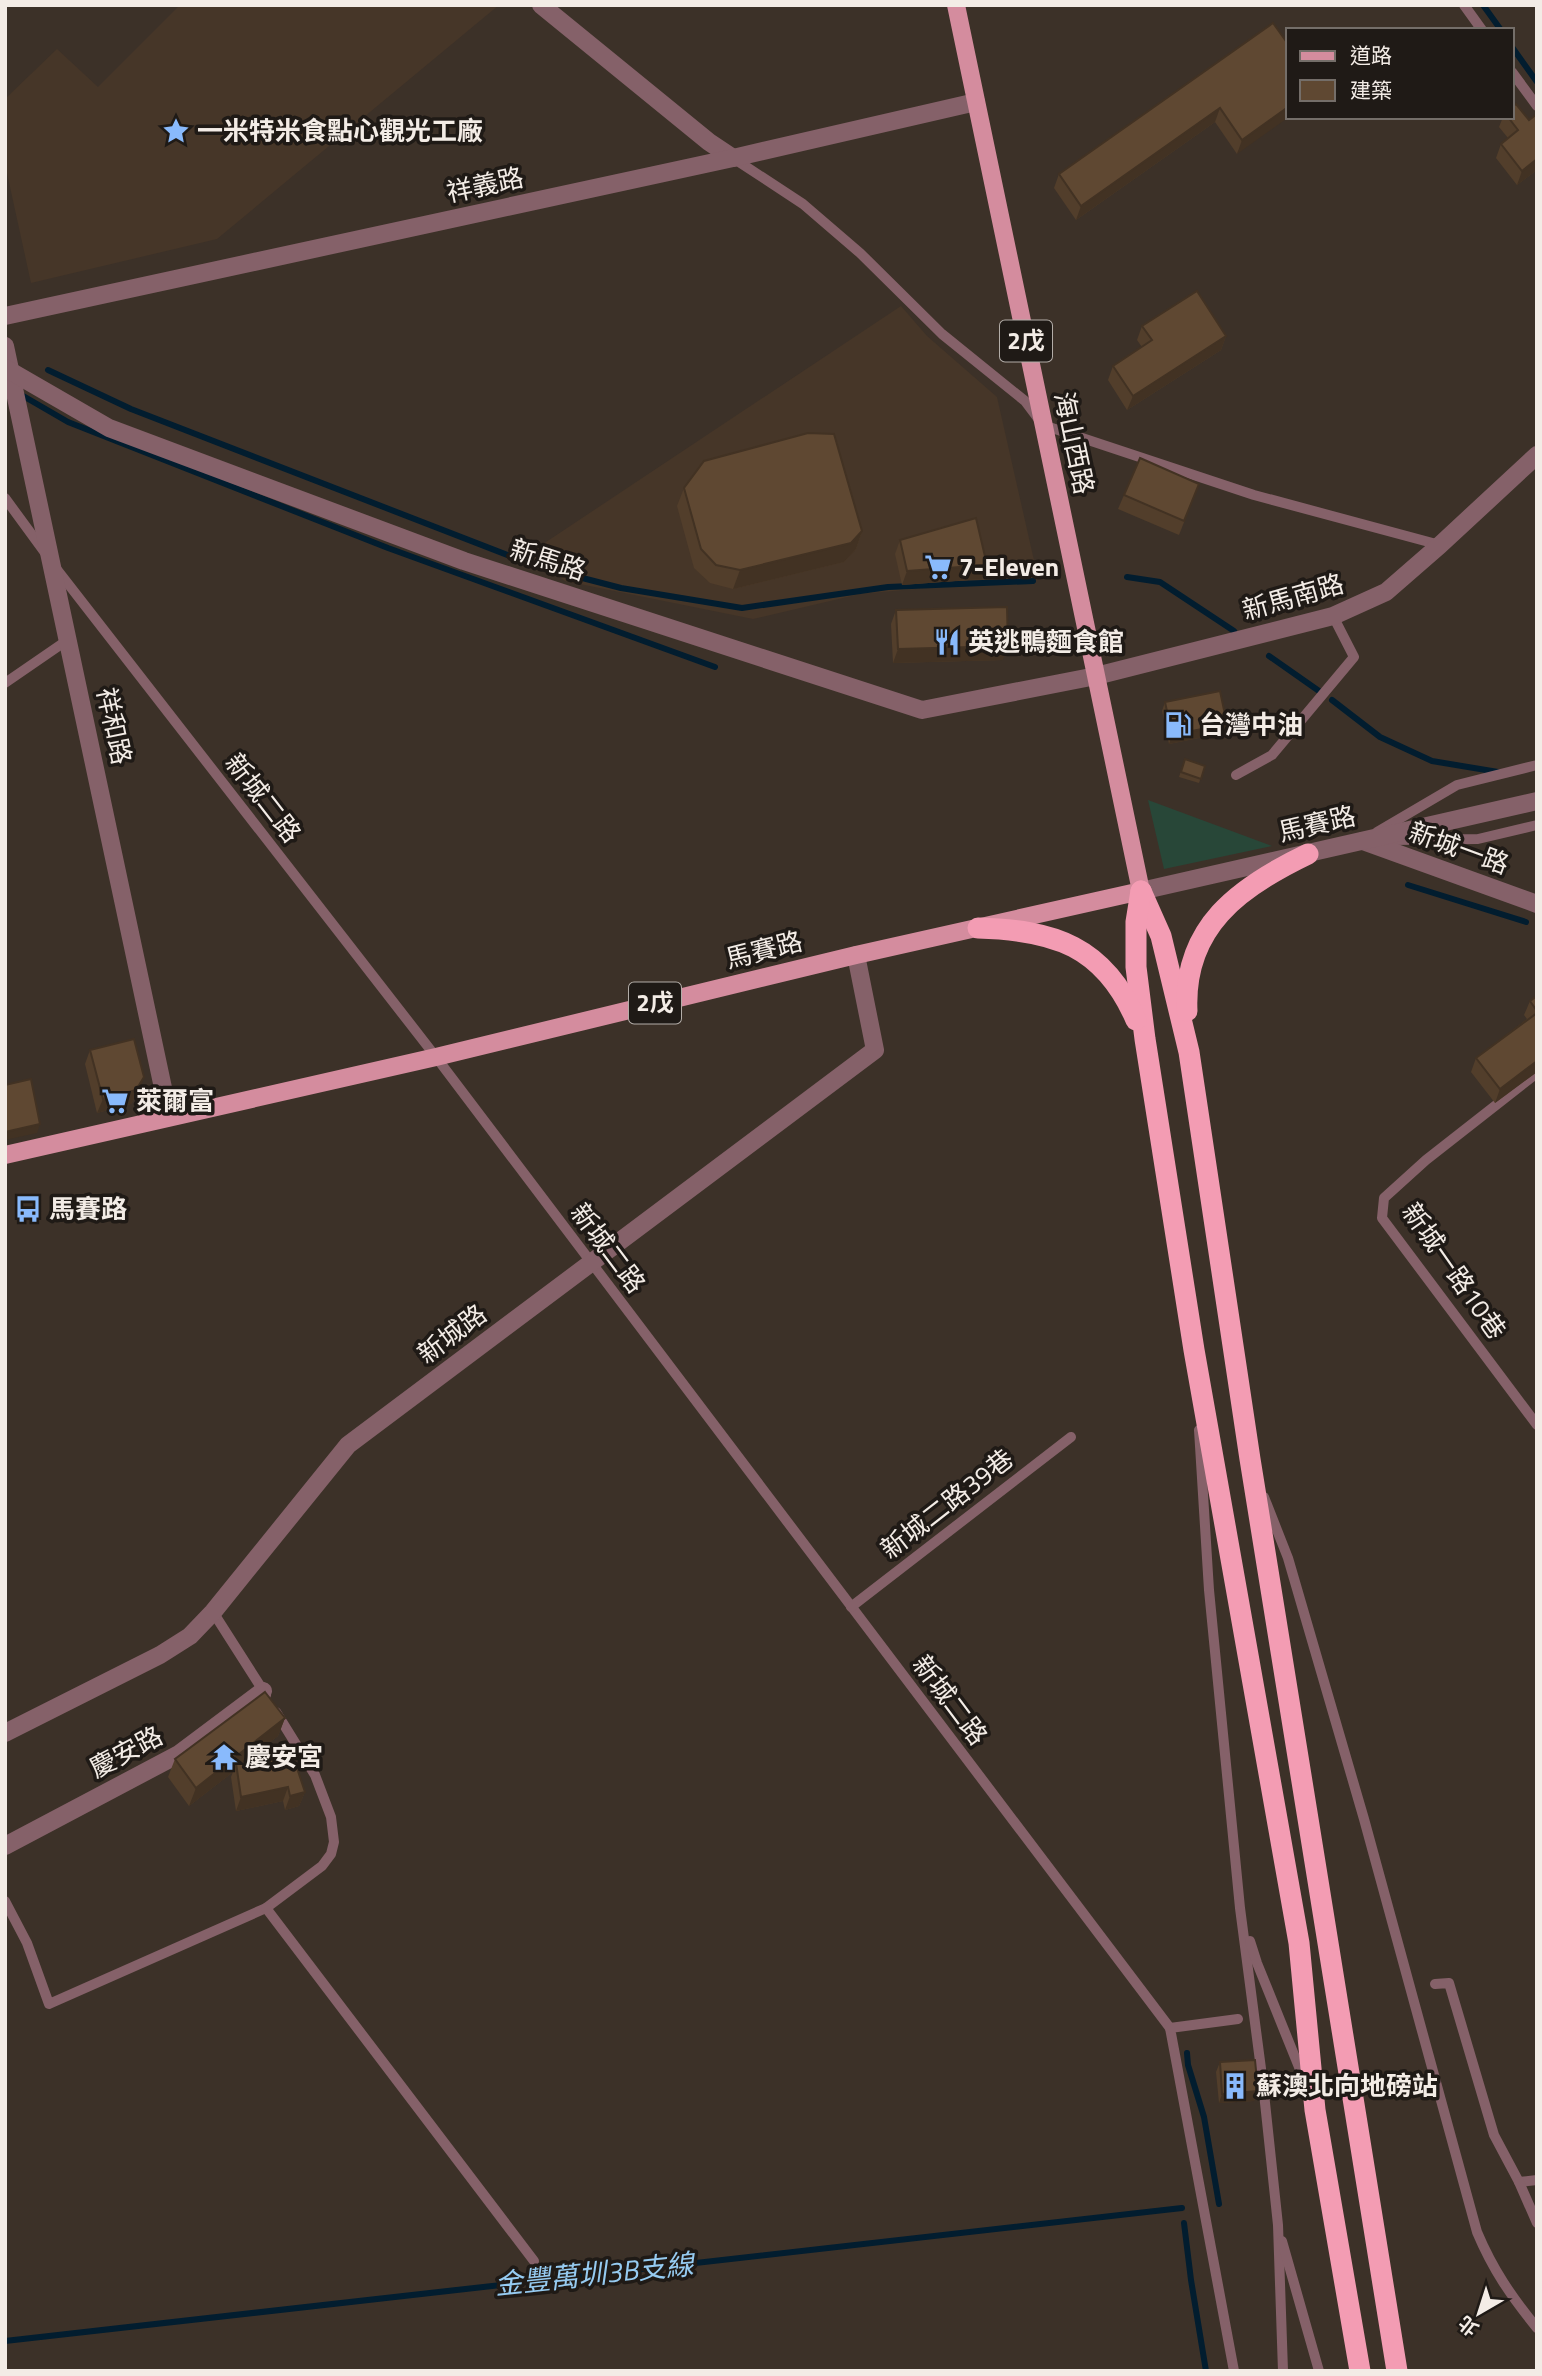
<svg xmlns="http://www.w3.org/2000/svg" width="1542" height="2376" viewBox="0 0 1542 2376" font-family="'Titillium Web','Noto Sans TC',sans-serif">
<rect width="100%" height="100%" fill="#3c3128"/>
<g fill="#463628">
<path d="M180,5H499L217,239L31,283L5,164V99L57,49L98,87Z"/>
<path d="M901,306L927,336L997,397L1038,578L860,594L753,619L565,581L528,554Z"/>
</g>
<path fill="#284738" d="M1148,800L1272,846L1164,869Z"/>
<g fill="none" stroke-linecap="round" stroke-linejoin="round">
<g stroke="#021d2f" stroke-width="6">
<path d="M1483,5L1501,30"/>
<path d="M1512,47L1537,82"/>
<path d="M48,370L131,409L528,563"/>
<path d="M18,393L68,422L388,548L715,667"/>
<path d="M567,574L621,588L742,608L888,587L1033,581"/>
<path d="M1127,577L1160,582L1234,631"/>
<path d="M1269,656L1319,691"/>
<path d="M1332,700L1380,737L1432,761L1498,772"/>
<path d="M1408,885L1526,922"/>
<path d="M1187,2053L1188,2065L1204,2117L1219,2204"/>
<path d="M1184,2223L1191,2280L1206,2371"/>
<path d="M5,2341L1182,2208"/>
</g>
<g stroke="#856169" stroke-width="10">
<path d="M1464,5L1482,30"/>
<path d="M1512,72L1537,106"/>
<path d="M733,158L803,204L860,253L942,334L1025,401L1043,425L1254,495L1440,545"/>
<path d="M5,498L46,554"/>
<path d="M55,567L436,1057L1170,2028"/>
<path d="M5,683L69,639"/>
<path d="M1236,775L1272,755L1354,657L1333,616"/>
<path d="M1377,832L1457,785L1537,765"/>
<path d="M1393,840L1478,839L1537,825"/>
<path d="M1537,1073L1426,1160L1384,1198L1382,1218L1537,1425"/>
<path d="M1199,1430L1209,1590L1240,1908L1263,2084L1278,2225L1283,2371"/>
<path d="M1264,1497L1288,1558L1364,1819L1477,2232C1493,2270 1511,2296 1537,2328"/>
<path d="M851,1607L1071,1437"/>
<path d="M213,1612L266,1695"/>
<path d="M5,1901L27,1943L49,2004L266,1908L322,1866L331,1854L334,1842L331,1817L315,1775L276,1712"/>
<path d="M266,1908L534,2261"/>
<path d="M1250,1941L1257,1963L1305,2082"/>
<path d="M1435,1984L1449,1983L1494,2135L1519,2182L1537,2180"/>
<path d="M1519,2182L1537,2223"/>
<path d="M1282,2241L1319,2371"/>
<path d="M1234,2371L1170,2028L1238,2019"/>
</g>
<g stroke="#856169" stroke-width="18">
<path d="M541,5L709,142L733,158"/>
<path d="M5,316L733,158L976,102"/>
<path d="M1096,676L1333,616L1386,592L1440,545L1537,455"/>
<path d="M5,1733L160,1655L190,1636L213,1612L348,1445L875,1050L856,955"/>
<path d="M5,1846L179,1754L263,1691"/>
</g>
<g stroke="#856169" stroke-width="18">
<path d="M5,346L169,1116"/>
<path d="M5,368L109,428L464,561L922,710L1096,676"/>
<path d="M1363,841L1537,904"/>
<path d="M1141,891L1537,801"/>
</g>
<path stroke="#d48c9e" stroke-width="18" d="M5,1155L436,1057L856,955L1141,891L956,5"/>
<g stroke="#f39cb3" stroke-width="21">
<path d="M1141,891L1161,936L1189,1052L1250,1459L1397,2371"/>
<path d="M1141,891L1136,922V967L1145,1039L1194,1350L1299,1943L1315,2110L1360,2371"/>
<path d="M978,928C1054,930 1104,946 1136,1020"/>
<path d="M1187,1011C1183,927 1239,887 1308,854"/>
</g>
</g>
<g fill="#523e2b">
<path d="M1288,44L1237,154L1215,122L1076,220L1054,188L1059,174Z"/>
<path d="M1537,114V170L1517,185L1496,158L1501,144L1508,138L1499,127L1503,117H1512L1529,120Z"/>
<path d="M1142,326L1226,336L1221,350L1127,410L1108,380L1113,366L1142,347L1137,340Z"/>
<path d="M1199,484L1179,535L1118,509L1124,495Z"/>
<path d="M684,488L862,531L856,549L844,562L733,589L710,583L694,568L677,506Z"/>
<path d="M900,540L987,565L982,579L902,585L895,554Z"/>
<path d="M896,610L1003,660L893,663L891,624Z"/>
<path d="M1165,702L1224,733L1169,744L1162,711Z"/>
<path d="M1185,759L1205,766L1199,783L1179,777Z"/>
<path d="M1537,996V1072L1495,1103L1471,1072L1476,1058L1527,1019L1524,1015L1530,1001Z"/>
<path d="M90,1050L139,1091L131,1104L97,1113L85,1064Z"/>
<path d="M285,1718L278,1736L247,1760L305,1792L299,1806L285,1810L283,1801L236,1811L231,1777L233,1772L189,1806L168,1777L175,1759Z"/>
<path d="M1220,2062L1258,2091L1254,2101L1219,2103L1216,2072Z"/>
</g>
<g fill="#423223">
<path d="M1288,107L1289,117L1237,154L1242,140Z"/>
<path d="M1220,108L1215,122L1076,220L1081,206Z"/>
<path d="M1537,159V170L1517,185L1522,171Z"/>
<path d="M1226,336L1221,350L1127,410L1133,396Z"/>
<path d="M862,531L856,549L844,562L733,589L740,570Z"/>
<path d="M987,565L982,579L902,585L907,571Z"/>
<path d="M1008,646L1003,660L893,663L898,649Z"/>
<path d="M1227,724L1224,733L1169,744L1172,735Z"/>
<path d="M1537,1061V1072L1495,1103L1500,1089Z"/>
<path d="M144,1077L139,1091L131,1104L97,1113L103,1099Z"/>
<path d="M40,1124L37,1133L5,1140V1132Z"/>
<path d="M285,1718L278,1736L237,1768L236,1763L233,1772L189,1806L196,1788Z"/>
<path d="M288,1787L283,1801L236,1811L241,1797Z"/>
<path d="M305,1792L299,1806L285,1810L290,1796Z"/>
<path d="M1258,2091L1254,2101L1219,2103L1222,2094Z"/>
</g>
<g fill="#5f4832" stroke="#423223" stroke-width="2">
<path d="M1273,23L1288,44V107L1242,140L1220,108L1081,206L1059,174Z"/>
<path d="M1516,104L1529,120L1537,114V159L1522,171L1501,144L1518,130L1508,117H1512V107Z"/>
<path d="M1197,291L1226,336L1133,396L1113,366L1152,340L1142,326Z"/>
<path d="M808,433L834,434L862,531L851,543L740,570L716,565L701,549L684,488L704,461Z"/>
<path d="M1140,458L1199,484L1184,521L1124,495Z"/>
<path d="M976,518L987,565L907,571L900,540Z"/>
<path d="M1007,607L1008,646L898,649L896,610Z"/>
<path d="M1220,691L1227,724L1172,735L1165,702Z"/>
<path d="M1185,759L1205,766L1201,779L1181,772Z"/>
<path d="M1537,996V1011L1530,1001Z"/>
<path d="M1537,1013V1061L1500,1089L1476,1058Z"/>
<path d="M134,1039L144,1077L136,1090L103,1099L90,1050Z"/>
<path d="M31,1079L40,1124L5,1132V1085Z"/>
<path d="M265,1692L285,1718L196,1788L175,1759Z"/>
<path d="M291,1750L305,1792L290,1796L288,1787L241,1797L236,1763Z"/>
<path d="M1255,2060L1258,2091L1222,2094L1220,2062Z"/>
</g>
<defs>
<symbol id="sight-bare" viewBox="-9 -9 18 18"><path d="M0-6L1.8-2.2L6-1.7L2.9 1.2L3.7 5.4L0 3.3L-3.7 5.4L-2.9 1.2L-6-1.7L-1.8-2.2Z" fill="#89bafc" stroke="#1f1a16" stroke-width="2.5" paint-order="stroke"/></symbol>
<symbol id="supermarket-bare" viewBox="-9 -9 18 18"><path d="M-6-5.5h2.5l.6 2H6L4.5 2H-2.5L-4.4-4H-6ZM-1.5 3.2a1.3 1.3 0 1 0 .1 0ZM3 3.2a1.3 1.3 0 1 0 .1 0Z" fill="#89bafc" stroke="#1f1a16" stroke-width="2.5" paint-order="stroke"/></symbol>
<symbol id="restaurant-bare" viewBox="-9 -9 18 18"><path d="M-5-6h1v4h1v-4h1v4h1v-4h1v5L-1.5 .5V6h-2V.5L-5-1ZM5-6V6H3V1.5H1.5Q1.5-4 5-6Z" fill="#89bafc" stroke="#1f1a16" stroke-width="2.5" paint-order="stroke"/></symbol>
<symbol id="fuel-bare" viewBox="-9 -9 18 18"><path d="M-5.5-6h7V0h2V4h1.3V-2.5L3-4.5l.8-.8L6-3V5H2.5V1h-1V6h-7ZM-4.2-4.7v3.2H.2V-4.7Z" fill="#89bafc" stroke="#1f1a16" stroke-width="2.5" paint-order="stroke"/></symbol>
<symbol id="bus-bare" viewBox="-9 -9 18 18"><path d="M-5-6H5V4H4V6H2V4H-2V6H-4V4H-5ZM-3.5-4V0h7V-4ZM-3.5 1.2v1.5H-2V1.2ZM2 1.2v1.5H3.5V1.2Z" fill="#89bafc" stroke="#1f1a16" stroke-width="2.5" paint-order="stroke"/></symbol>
<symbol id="temple-bare" viewBox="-9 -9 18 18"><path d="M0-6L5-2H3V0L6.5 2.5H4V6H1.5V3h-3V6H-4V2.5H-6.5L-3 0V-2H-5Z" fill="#89bafc" stroke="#1f1a16" stroke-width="2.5" paint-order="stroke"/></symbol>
<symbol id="building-bare" viewBox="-9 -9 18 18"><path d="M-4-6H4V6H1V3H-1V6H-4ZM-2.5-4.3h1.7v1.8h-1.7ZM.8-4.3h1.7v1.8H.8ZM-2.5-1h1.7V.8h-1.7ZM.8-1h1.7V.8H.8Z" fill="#89bafc" stroke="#1f1a16" stroke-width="2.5" paint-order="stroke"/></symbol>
</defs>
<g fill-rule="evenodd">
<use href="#sight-bare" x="157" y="112" width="38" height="38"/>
<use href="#supermarket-bare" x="919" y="548" width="38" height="38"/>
<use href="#restaurant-bare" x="928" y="623" width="38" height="38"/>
<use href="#fuel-bare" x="1159" y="706" width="38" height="38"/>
<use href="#supermarket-bare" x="96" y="1082" width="38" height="38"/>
<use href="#bus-bare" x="9" y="1190" width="38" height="38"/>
<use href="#temple-bare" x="205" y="1738" width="38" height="38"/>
<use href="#building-bare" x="1216" y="2067" width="38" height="38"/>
</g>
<g text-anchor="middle" stroke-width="7" stroke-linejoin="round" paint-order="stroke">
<g fill="#1f1a16" stroke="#b3ada8" stroke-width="2">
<rect x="1000" y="320.5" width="52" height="41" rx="5"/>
<rect x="629" y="982.5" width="52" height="41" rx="5"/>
</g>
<g font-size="24" font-weight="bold" fill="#f3ece6">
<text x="1026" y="349">2戊</text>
<text x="655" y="1011">2戊</text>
</g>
<g font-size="26" font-weight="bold" fill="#f3ece6" stroke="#1f1a16" text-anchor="start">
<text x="197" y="140">一米特米食點心觀光工廠</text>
<text x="959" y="576">7-Eleven</text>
<text x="968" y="651">英逃鴨麵食館</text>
<text x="1199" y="734">台灣中油</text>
<text x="136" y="1110">萊爾富</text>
<text x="49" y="1218">馬賽路</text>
<text x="245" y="1766">慶安宮</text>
<text x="1256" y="2095">蘇澳北向地磅站</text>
</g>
<g font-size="26" fill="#f3ece6" stroke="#1f1a16">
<text transform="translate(485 185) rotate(-12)" y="9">祥義路</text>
<text transform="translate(1074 443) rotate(78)" y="9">海山西路</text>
<text transform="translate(548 560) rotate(18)" y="9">新馬路</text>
<text transform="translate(1293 597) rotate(-16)" y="9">新馬南路</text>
<text transform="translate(114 726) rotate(78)" y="9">祥和路</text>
<text transform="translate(263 798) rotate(52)" y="9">新城二路</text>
<text transform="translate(1317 824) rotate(-13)" y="9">馬賽路</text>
<text transform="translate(1459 848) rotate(20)" y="9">新城一路</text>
<text transform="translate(764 950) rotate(-14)" y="9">馬賽路</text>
<text transform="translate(608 1248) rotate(53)" y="9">新城二路</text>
<text transform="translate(1454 1271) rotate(55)" y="9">新城一路10巷</text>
<text transform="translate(452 1334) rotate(-37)" y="9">新城路</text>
<text transform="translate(947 1504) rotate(-38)" y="9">新城二路39巷</text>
<text transform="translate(950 1700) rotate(53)" y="9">新城二路</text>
<text transform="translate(126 1752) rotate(-28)" y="9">慶安路</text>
</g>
<g font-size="28" font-style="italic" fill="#96cbf1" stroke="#1f1a16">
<text transform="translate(594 2274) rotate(-6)" y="10">金豐萬圳3B支線</text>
</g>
</g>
<rect width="1542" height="2376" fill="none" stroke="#f3ece6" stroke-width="14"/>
<rect x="1286" y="28" width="228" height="91" fill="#1f1a16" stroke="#746e69" stroke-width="2"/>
<rect x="1300" y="51" width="35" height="10" fill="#d48c9e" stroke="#746e69" stroke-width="2"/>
<text x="1350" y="63" font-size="21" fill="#f3ece6">道路</text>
<rect x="1300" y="80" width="35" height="21" fill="#5f4832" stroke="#746e69" stroke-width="2"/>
<text x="1350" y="98" font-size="21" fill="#f3ece6">建築</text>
<g transform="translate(1479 2313) rotate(219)" stroke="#1f1a16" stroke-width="5" paint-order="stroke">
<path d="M0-5L12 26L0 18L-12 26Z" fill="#f3ece6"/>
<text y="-10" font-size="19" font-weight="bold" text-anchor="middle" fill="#f3ece6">北</text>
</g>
</svg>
